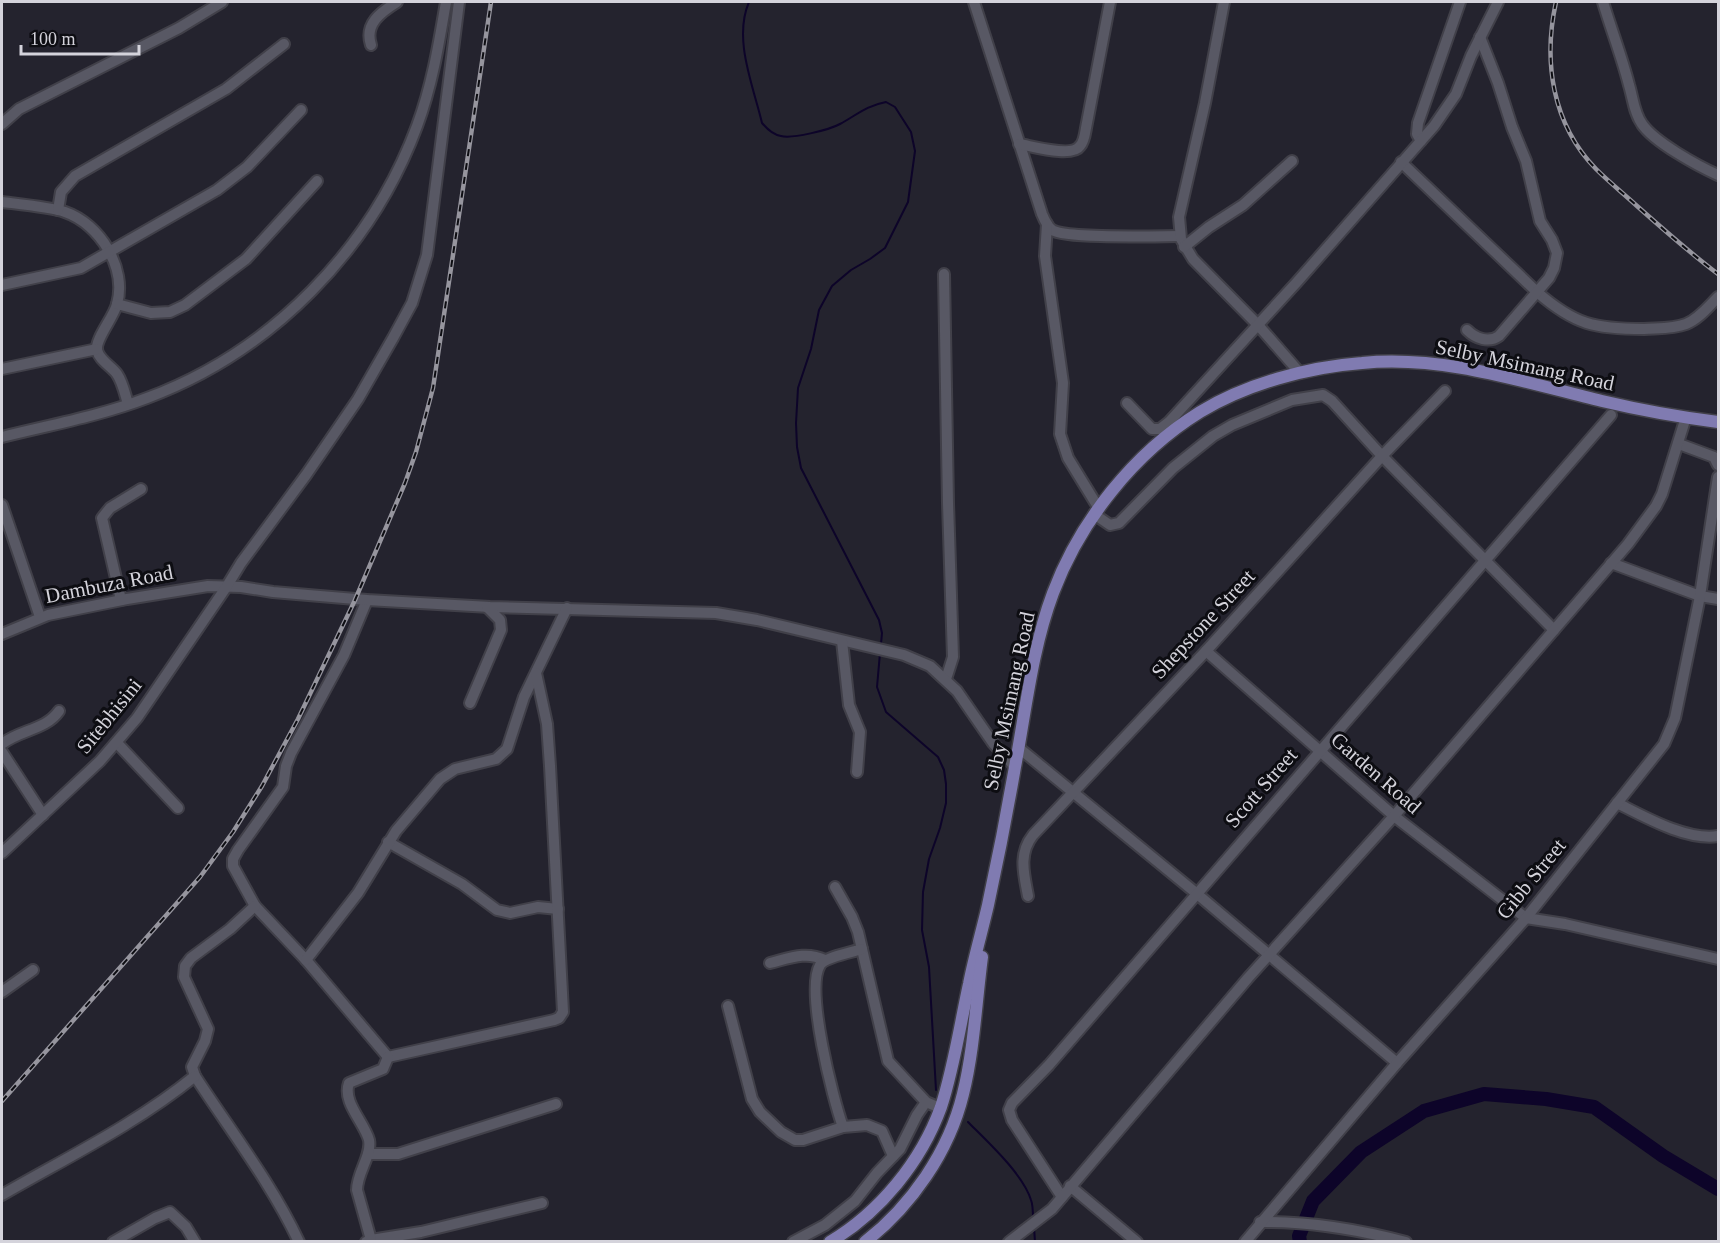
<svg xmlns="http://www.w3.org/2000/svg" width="1720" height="1243" viewBox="0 0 1720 1243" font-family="Georgia,serif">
<rect width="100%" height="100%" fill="#24232e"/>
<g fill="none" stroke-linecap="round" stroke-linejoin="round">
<g stroke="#0d0429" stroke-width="2">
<path d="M749,2C733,39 753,85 762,123C767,129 773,135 781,136C792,139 829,130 840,124C857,115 865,106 886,102L895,107L911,132L915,151L908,202L885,248L870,259L851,270L832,286L819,310L811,349L798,388L796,423L797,447L801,468L879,620L882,633L881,644"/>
<path d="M880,653L877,687L886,712L938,757L944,770L946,784V803L940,828L929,859L923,892L922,930L929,967L936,1090"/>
<path d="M968,1122C987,1141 1023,1174 1031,1200C1033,1205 1033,1213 1033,1219"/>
<path d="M1034,1227L1035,1242"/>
</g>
<path stroke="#0d0429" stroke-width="14" d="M1300,1242L1299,1236L1313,1201L1361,1152L1424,1111L1484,1094L1546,1099L1594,1107L1663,1156L1718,1189"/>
<defs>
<g id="minor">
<path d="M974,2L1042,214C1044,219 1047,226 1052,230C1066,239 1158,236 1180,236"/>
<path d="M1224,2L1205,103L1179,217L1181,239L1193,259L1258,325L1300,373"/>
<path d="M1603,2C1611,29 1622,57 1629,85C1633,98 1634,113 1642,124C1654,142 1698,166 1718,175"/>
<path d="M371,45C364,24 381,12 397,2"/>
<path d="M2,124L19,109L179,28L222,2"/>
<path d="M1421,141L1417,134L1418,123L1460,2"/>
<path d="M1019,144C1032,146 1072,158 1080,146C1084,142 1085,134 1086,128L1110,2"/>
<path d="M1401,162L1537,292C1575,325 1595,329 1644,329C1658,328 1673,329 1686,324C1699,319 1709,306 1718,297"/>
<path d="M2,202C18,204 50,207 65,212C100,224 127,268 117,304C114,317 95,339 97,350C99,360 111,366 117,374C123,383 125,394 128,404"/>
<path d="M58,210L61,192L75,176L226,89L284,44"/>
<path d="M1047,224L1045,256L1063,383L1060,434L1068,458L1098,507"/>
<path d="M1184,247L1209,227L1243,205L1292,161"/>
<path d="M944,274L948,503L953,657L946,679"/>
<path d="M2,285L81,268L217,190L247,167L301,110"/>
<path d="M117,304L151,313L170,312L185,305L246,259L317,181"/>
<path d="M1467,330C1476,339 1489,343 1499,336L1549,278L1554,268L1557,253L1552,240L1540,221L1526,161L1512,127L1498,83L1480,37"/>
<path d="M2,369L97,349"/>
<path d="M1127,403L1152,429H1160L1169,422L1297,282L1434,126L1456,94L1471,56L1498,2"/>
<path d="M2,437C50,425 100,416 147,398C271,352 371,250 417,126C432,86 439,43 446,2"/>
<path d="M1679,444L1714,457L1718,465"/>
<path d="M2,505L40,617"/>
<path d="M1094,514L1110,525L1119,523L1173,468L1213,436L1232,425L1292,400L1323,395L1332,401L1382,456L1554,630"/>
<path d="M1611,563L1700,596L1718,599"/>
<path d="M121,600L102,518L110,508L141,489"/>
<path d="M367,600L344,655L291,753L286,766L283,787L238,850L233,859V866L255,906L306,960L388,1057"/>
<path d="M2,634L48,615L127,599L208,586L241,587L273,592L367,600L490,607L716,613L757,620L904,655L930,666L957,691L993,743L1015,767"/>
<path d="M842,641L849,705L860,732L857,772"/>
<path d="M1206,651L1394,816L1526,918L1565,924L1718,959"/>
<path d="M470,703L501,630L500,620L487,607"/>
<path d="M117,743L178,808"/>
<path d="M2,744C19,730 46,730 59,711"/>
<path d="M1019,748L1196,893L1397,1063"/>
<path d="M2,752L43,815"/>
<path d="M1617,803C1645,817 1687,841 1718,836"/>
<path d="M388,842L462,884L497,910L510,913L538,907L558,909"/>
<path d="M2,853L100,761L137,718L227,586L241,563L306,475L358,399L393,338L412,303L427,255L459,2"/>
<path d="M835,887L852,917L858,932L888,1061L926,1102L940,1108"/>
<path d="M1028,896C1024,874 1018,854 1033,835L1206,651L1382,456L1445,391"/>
<path d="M255,906L230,929L191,958L185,966L184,977L208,1029L205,1041L192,1067L195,1076C230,1130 272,1184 299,1242"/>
<path d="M306,960L358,893L396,831L440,779L455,769L496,759L507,749L524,697L567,608"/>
<path d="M770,963C790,958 806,951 825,960"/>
<path d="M2,992L33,970"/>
<path d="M728,1006L752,1099L760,1112L781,1132L795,1140H803L843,1127L867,1125L882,1131L893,1156"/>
<path d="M388,1057L554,1020L559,1018L563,1012L550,766L547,724L536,673"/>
<path d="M843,1127C833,1099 805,990 820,965C825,957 853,952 862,949"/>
<path d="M368,1154H398L556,1104"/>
<path d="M1070,1186L1137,1242"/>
<path d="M2,1195C66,1158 136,1124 195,1076"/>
<path d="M1062,1197L1012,1120L1009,1110L1012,1103L1049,1065L1611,415"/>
<path d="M1260,1222C1310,1221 1357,1229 1406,1242"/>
<path d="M371,1240L421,1232L542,1203"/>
<path d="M113,1242L155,1218L170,1212L186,1227L195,1242"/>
<path d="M366,1242L371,1240L357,1190C357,1172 372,1156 369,1140C364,1122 342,1102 349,1083L383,1069L388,1057"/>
<path d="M793,1242L825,1225L855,1201L877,1173L900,1149L917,1115L926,1102"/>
<path d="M1009,1242L1052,1209L1248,978L1394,816L1628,544L1656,506L1662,494L1686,417"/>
<path d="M1245,1242L1397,1063L1526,918L1664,744L1675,718L1700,596L1718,477"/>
</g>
<g id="major">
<path d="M830,1242C880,1212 921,1162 941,1107C954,1067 960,1025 969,984C974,958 982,931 988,905C998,859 1007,813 1015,767C1026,709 1032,649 1053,593C1080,521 1134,453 1200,412C1246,384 1308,367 1362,363C1444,355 1523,382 1602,401C1640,410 1679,417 1718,422"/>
<path d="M865,1242C911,1206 949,1152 963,1094C974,1050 976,1002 982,957"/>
</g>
</defs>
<use href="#minor" stroke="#414049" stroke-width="14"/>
<use href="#major" stroke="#414049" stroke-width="15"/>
<use href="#minor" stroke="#585864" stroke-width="10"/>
<use href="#major" stroke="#807bb1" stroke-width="12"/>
<defs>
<g id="rail">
<path d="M1556,2C1543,61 1552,124 1596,169C1609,182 1624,194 1637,206C1664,230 1690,253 1718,274"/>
<path d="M2,1101L200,877L233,832L262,786L298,719L355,600L405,483L416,452L433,388L491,2"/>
</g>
</defs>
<use href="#rail" stroke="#96959e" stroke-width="4.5"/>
<use href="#rail" stroke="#0d0d12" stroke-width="2" stroke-dasharray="7" stroke-linecap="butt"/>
</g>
<g text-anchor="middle" stroke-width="6" stroke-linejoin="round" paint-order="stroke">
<g font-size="21" fill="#d4d3db" stroke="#0d0d12">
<text transform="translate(1525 365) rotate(12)" y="7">Selby Msimang Road</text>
<text transform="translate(109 584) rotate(-11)" y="7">Dambuza Road</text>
<text transform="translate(1203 624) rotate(-47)" y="7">Shepstone Street</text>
<text transform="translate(1009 701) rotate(-78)" y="7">Selby Msimang Road</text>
<text transform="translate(109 716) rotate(-51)" y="7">Sitebhisini</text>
<text transform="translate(1376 773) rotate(41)" y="7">Garden Road</text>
<text transform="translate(1261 788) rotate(-49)" y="7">Scott Street</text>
<text transform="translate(1531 879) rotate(-51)" y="7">Gibb Street</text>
</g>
</g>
<rect width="1720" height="1243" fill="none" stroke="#d4d3db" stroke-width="6"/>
<path d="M21 45v9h118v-9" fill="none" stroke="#d4d3db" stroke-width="3"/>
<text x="30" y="45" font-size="18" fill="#d4d3db" stroke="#0d0d12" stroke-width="4.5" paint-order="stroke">100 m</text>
</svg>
